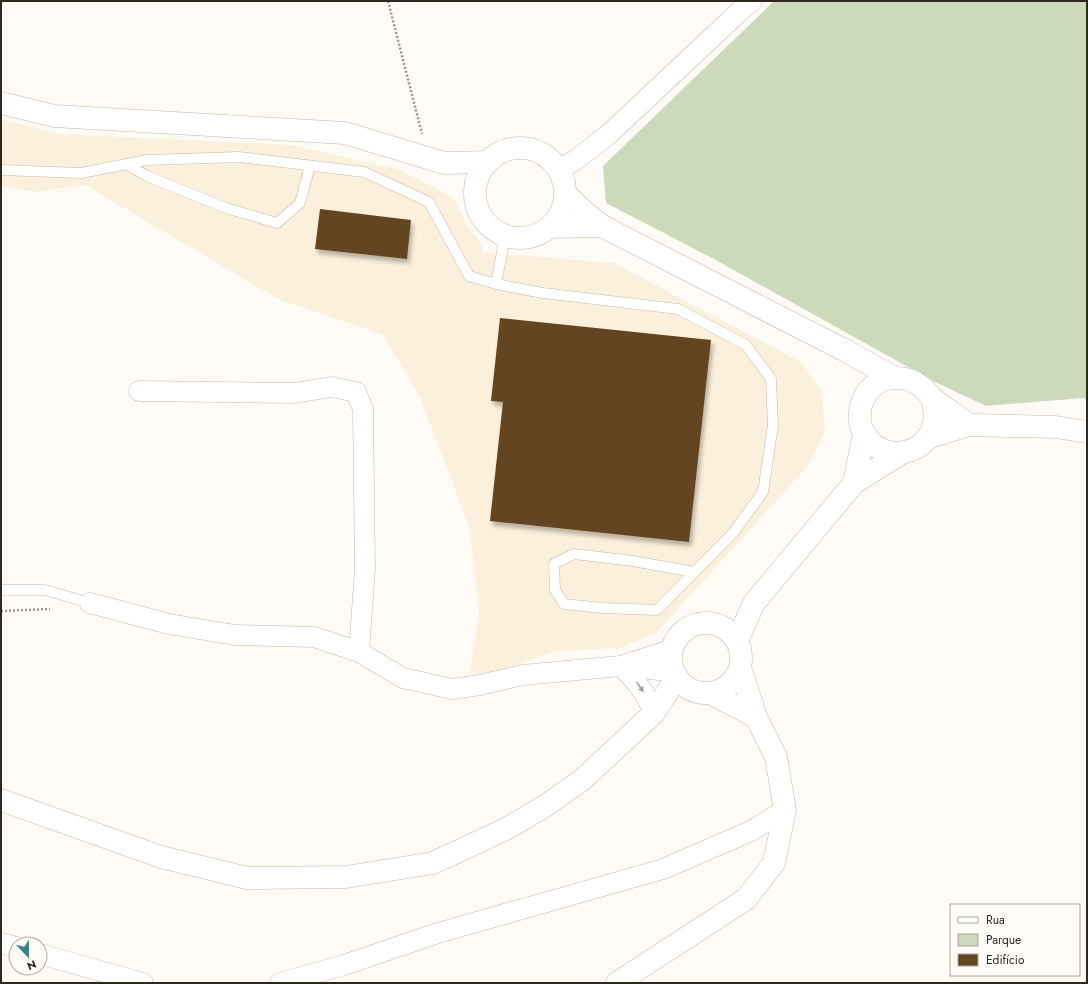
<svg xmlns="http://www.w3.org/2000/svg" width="1088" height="984" viewBox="0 0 1088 984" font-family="Jost,sans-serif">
<defs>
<filter id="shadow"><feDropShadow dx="2.5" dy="4.5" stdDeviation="2" flood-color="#0004"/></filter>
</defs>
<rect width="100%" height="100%" fill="#fefbf7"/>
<path fill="#fbf0db" d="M1,119L59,134L291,145L397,169L454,198L467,226L482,244V252L614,263L801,362L822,392L825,432L808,466L656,633L620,648L554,651L497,672L470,673L479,613L470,529L419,395L383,335L278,299L85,185L34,192L1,185Z"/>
<path fill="#ccd9bb" d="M774,1H1087V400L1083,398L986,406L933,381L712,258L606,203L603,166Z"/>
<g fill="#644520" filter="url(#shadow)">
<path d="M320,209L411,220L407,259L315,249Z"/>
<path d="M500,318L711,340L689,542L490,521L503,402L491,401Z"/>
</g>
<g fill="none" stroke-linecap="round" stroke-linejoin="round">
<defs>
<g id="lane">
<path d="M126,164L147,176L226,208L277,223L300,203L310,166"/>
<path d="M1,170L81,173L147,160L239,157L364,172L429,202L469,276L496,284L543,293L678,309L746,345L771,379L773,425L763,492L733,533L657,610L603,608L564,604L555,590L554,564L574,554L633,561L694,572"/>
<path d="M496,284L505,236"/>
<path d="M1,590H45L90,603"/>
</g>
<g id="street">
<path d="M559,170L577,159L609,134L739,12L752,1"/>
<path d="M139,391L295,393L331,387L356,392L363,409L365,568L359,652"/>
<path d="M90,603L169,624L235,635L314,637L359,652L403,678L452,689L480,685L523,675L621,666L673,649"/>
<path d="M621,666C637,682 645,692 654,713"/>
<path d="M627,666L674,672"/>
<path d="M1,943L16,947"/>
<path d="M40,954L143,983"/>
<path d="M280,983L344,965L438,933L663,869L751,831L785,810"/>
</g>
<g id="secondary">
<path d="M1,103L54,116L345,133L444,163L488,162"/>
<circle cx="520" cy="193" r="45"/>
<path d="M565,193L581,209L602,226L846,351L893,377"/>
<path d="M549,227L602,226"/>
<path d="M931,396C952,452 879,475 861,426C858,414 861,400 868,391C882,375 906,374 922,387C926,390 929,395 932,398C944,407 957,416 969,425"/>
<path d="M927,438L969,425L1056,427L1087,432"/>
<path d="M854,483L864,434"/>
<circle cx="706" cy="658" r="35"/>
<path d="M737,641L754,603L854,483L902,453"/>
<path d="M710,693L756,717"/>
<path d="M1,800L161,857L247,878L346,877L433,863L506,829L545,806L582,780L654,713L677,677"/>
<path d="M617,983L746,899L774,863L785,810L776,757L756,717L740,668"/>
</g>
</defs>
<use href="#lane" stroke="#c6b6a6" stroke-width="11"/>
<use href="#street" stroke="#c6b6a6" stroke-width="21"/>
<use href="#secondary" stroke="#c6b6a6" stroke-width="23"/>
<g stroke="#9b9691" stroke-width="2.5" stroke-dasharray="2 2" stroke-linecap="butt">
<path d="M388,1L422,134"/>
<path d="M1,611L50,609"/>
</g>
<use href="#lane" stroke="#fff" stroke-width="10"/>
<use href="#street" stroke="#fff" stroke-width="20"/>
<use href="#secondary" stroke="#fff" stroke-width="22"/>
</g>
<defs><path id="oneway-solid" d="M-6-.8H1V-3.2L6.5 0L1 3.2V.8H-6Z"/></defs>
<use fill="#a09e9b" href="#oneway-solid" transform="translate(640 687) rotate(54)"/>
<rect width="1088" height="984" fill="none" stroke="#2d2720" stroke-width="4"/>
<rect x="950" y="904" width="130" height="72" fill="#fefbf7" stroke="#aaa6a1"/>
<rect x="958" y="917" width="20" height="6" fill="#ffffff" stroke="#aaa6a1"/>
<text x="986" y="924" font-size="12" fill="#2d2720">Rua</text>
<rect x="958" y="934" width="20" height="12" fill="#ccd9bb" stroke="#aaa6a1"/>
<text x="986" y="944" font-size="12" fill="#2d2720">Parque</text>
<rect x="958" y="954" width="20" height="12" fill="#644520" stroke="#aaa6a1"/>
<text x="986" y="964" font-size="12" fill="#2d2720">Edifício</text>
<g transform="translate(28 956) rotate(158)"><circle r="19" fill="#fefbf7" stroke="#aaa6a1"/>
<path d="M0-3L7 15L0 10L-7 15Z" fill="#3c838d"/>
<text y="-6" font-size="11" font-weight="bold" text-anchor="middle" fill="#2d2720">N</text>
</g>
</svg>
